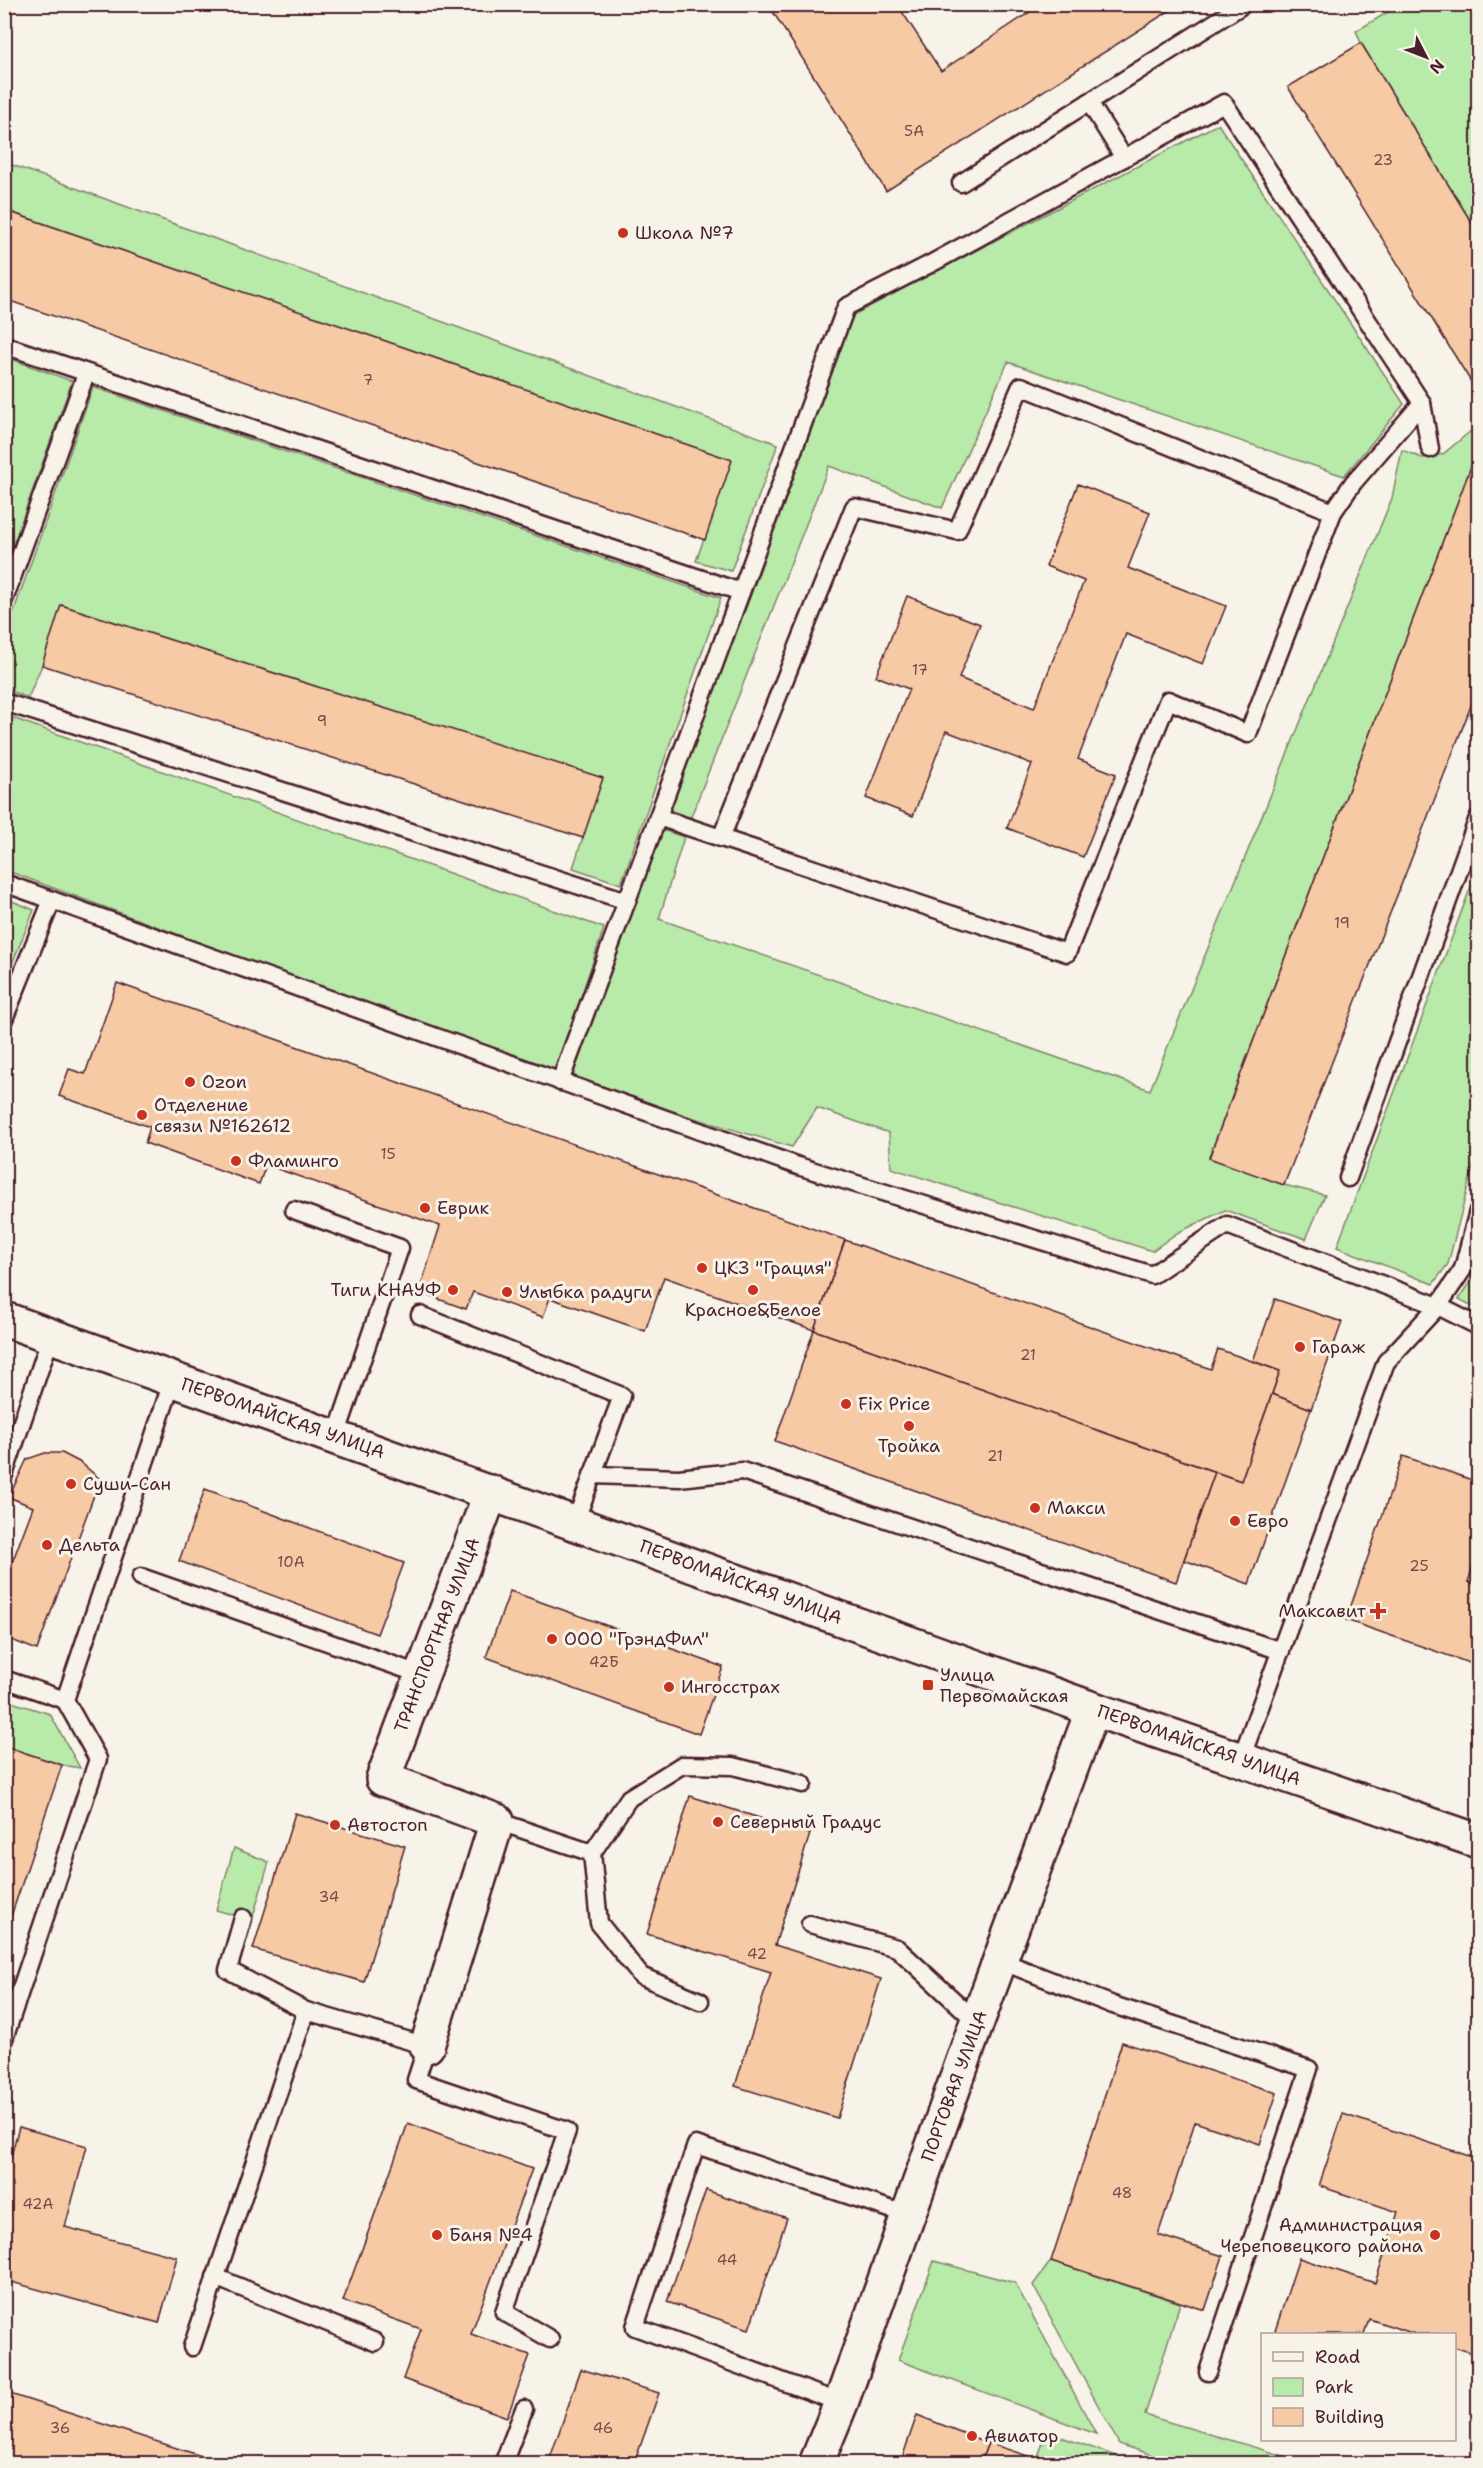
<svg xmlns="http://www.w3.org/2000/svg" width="1483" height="2468" viewBox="0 0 1483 2468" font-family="'Shantell Sans',sans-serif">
<rect width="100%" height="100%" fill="#f7f3e8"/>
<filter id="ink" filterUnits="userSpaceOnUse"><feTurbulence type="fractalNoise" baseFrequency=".0167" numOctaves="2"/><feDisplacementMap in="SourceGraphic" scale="12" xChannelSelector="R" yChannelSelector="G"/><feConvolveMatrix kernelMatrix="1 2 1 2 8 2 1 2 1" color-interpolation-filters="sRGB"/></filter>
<g filter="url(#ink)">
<g fill="#b8eaaa" stroke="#81846a" stroke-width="1.5">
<path d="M1477,5L1478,7V233L1361,43L1356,31L1400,5Z"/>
<path d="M1218,124L1404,404L1344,476L1008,362L942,508L829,466L690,819L666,812L750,597L853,315Z"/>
<path d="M4,162L778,444L731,571L696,561L732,460L5,210Z"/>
<path d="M5,357L72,381L5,567L4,357Z"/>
<path d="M93,387L721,598L621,884L573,868L602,778L62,605L42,665L28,698L5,689V636Z"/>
<path d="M1478,425V448L1209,1157L1284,1185L1325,1195L1306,1239L1225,1210L1177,1233L1152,1251L891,1168L889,1133L817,1108L792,1147L569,1081L662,830L684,837L659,919L1150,1090L1392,498L1402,450L1422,458L1443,454Z"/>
<path d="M4,715L604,928L555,1075L5,870Z"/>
<path d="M1478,867V1148L1448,1264L1433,1284L1337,1247Z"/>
<path d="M5,898L34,910L5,981Z"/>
<path d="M1478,1272V1309L1459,1299Z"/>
<path d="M5,1700L50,1714L80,1768L62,1765L5,1746Z"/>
<path d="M234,1848L269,1862L252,1920L216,1910Z"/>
<path d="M934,2261L1015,2283L1096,2434L898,2360Z"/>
<path d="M1051,2261L1180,2303L1145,2415L1308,2463H1176L1119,2444L1033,2285Z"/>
<path d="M1047,2432L1136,2463L1050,2464L1037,2459Z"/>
</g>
<g fill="#f6caa5" stroke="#4a1f2b" stroke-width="1.5">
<path d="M768,4H897L941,71L1042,4H1180L886,191Z"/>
<path d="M1361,43L1478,233V393L1288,87Z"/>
<path d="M4,210L732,460L705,540L4,299Z"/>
<path d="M1478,448V688L1284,1185L1209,1158Z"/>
<path d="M1078,484L1150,512L1128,568L1226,606L1203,664L1126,634L1078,759L1116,774L1083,857L1007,828L1032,764L946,731L913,816L866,798L909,689L876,676L907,596L980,624L959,678L1034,708L1084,581L1046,566Z"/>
<path d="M61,605L603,778L583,838L42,665Z"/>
<path d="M117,983L845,1240L814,1330L664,1277L645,1331L550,1298L543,1317L473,1292L466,1309L419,1292L440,1226L266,1165L259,1184L145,1143L150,1127L59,1096L69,1069L85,1074Z"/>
<path d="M845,1240L1211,1369L1218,1349L1280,1371L1241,1481L814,1330Z"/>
<path d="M1275,1299L1342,1322L1311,1409L1272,1394L1280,1371L1253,1361Z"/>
<path d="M814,1330L1215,1472L1176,1582L775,1441Z"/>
<path d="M1272,1394L1311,1409L1249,1584L1184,1560L1215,1472L1241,1481Z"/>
<path d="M45,1453H62L81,1463L100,1479L37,1650L4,1637V1584L33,1507L9,1497L27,1459Z"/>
<path d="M1403,1456L1478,1482V1550L1468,1582L1478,1585V1666L1346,1620Z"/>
<path d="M205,1489L404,1563L377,1634L179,1561Z"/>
<path d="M510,1591L723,1667L699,1734L486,1657Z"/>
<path d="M4,1746L62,1765L4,1937Z"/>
<path d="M690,1796L810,1834L775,1945L881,1979L837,2118L735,2086L771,1972L647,1934Z"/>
<path d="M295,1813L405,1846L364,1982L253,1949Z"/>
<path d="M1122,2042L1277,2093L1260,2144L1195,2122L1158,2235L1223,2256L1205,2310L1051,2261Z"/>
<path d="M1343,2114L1478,2159V2355L1454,2347V2334H1415L1369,2319L1364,2334H1274L1299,2258L1375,2283L1398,2212L1319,2186Z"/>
<path d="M408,2123L532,2169L471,2334L530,2355L507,2417L403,2379L421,2329L343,2301Z"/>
<path d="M19,2127L87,2146L65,2227L177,2257L159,2323L4,2280V2181Z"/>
<path d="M706,2190L787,2218L749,2329L667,2302Z"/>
<path d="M581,2369L659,2393L634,2464H548Z"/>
<path d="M4,2392L226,2464H4Z"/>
<path d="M917,2415L988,2443L980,2464H900Z"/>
<path d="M988,2443L1037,2459L1050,2464H980Z"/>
</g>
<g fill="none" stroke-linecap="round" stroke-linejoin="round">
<defs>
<g id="service">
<path d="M1089,102L1124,158"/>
<path d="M961,183L1244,4"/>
<path d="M4,345L741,592L560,1082"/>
<path d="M741,592L846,307L934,262L1224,103L1422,403L1430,449"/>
<path d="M4,600L86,374"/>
<path d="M4,702L627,901"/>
<path d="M658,817L1067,953L1168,700L1248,734L1333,512L1353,483L1422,403"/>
<path d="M721,838L854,507L957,531L1021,386L1333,512"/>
<path d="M4,883L798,1166L1152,1275L1227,1225L1438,1306L1478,1326"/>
<path d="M4,1019L52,900"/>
<path d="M1348,1178L1478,818"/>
<path d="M294,1210L400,1248L336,1436"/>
<path d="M420,1315L622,1396L575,1522"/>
<path d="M4,1475L51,1336"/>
<path d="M592,1475L679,1478L742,1471L1281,1651"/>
<path d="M141,1577L422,1675"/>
<path d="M4,1679L65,1700"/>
<path d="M1241,1759L1386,1362L1438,1306L1463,1269L1478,1211"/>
<path d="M497,1821L592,1853L599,1923L641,1976L700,2001"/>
<path d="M592,1853L629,1798L682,1765L733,1766L803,1784"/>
<path d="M243,1918L228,1970L306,2011"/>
<path d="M810,1924L897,1948L977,2022"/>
<path d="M1001,1961L1113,2005L1309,2069L1208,2372"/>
<path d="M4,2039L98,1759L65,1700L173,1379"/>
<path d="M215,2277L375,2342"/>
<path d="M192,2347L306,2011L427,2046L416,2080L567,2131L504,2312L550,2339"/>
<path d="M841,2403L635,2327L696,2145L908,2215"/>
<path d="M503,2464L524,2409"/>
</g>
<g id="minor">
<path d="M427,2046L497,1821L383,1779L491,1492"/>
<path d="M816,2464L841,2403L977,2022L1093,1709"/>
</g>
<path id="tertiary" d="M4,1319L1093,1709L1478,1841"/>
</defs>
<use href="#service" stroke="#4a1f2b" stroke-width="21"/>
<use href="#minor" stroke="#4a1f2b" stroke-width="38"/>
<use href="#tertiary" stroke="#4a1f2b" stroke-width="38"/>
<use href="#service" stroke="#f7f3e8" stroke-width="16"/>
<use href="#minor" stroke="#f7f3e8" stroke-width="33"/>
<use href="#tertiary" stroke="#f7f3e8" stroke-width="33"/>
</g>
</g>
<g fill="#c8321e" stroke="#f7f3e8" stroke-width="2">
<circle cx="623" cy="233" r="6"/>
<circle cx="190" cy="1082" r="6"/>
<circle cx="142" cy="1115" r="6"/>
<circle cx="236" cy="1161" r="6"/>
<circle cx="425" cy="1208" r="6"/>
<circle cx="702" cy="1268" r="6"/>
<circle cx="453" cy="1290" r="6"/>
<circle cx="753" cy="1290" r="6"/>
<circle cx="507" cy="1292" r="6"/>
<circle cx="1300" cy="1347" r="6"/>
<circle cx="846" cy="1404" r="6"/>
<circle cx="909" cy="1426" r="6"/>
<circle cx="71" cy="1484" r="6"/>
<circle cx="1035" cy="1508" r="6"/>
<circle cx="1235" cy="1521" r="6"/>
<circle cx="47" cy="1545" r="6"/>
<path d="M1375 1602h6v6h6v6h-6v6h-6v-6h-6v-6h6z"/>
<circle cx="552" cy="1639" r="6"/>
<rect x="922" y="1679" width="12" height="12" rx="3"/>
<circle cx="669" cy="1687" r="6"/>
<circle cx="718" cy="1822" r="6"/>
<circle cx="335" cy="1825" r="6"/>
<circle cx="437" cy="2235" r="6"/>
<circle cx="1435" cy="2235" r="6"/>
<circle cx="972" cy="2436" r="6"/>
</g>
<g text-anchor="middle" stroke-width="6" stroke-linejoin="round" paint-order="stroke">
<g font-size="15" fill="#754a4a">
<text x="914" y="136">5А</text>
<text x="1383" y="165">23</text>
<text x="368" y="385">7</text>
<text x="920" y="675">17</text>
<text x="322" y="726">9</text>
<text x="1342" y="928">19</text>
<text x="388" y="1159">15</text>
<text x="1028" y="1360">21</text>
<text x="995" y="1461">21</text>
<text x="291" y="1567">10А</text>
<text x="1419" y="1571">25</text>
<text x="604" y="1667">42Б</text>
<text x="329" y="1902">34</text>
<text x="757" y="1959">42</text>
<text x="1122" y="2198">48</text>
<text x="38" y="2209">42А</text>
<text x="727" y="2265">44</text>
<text x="60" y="2433">36</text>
<text x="603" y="2433">46</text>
</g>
<g font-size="18" fill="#4a1f2b" stroke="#f7f3e8" text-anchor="start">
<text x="635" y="239">Школа №7</text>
<text x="202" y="1088">Ozon</text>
<text x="154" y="1111">Отделение<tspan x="154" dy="21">связи №162612</tspan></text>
<text x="248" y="1167">Фламинго</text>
<text x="437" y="1214">Еврик</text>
<text x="714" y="1274">ЦКЗ "Грация"</text>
<text x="441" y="1296" text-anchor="end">Тиги КНАУФ</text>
<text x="519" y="1298">Улыбка радуги</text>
<text x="753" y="1316" text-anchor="middle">Красное&amp;Белое</text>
<text x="1312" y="1353">Гараж</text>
<text x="858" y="1410">Fix Price</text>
<text x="909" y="1452" text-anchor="middle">Тройка</text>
<text x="83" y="1490">Суши-Сан</text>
<text x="1047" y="1514">Макси</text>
<text x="1247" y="1527">Евро</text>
<text x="59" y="1551">Дельта</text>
<text x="1366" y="1617" text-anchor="end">Максавит</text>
<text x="564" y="1645">ООО "ГрэндФил"</text>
<text x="940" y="1681">Улица<tspan x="940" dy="21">Первомайская</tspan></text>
<text x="681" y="1693">Ингосстрах</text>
<text x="730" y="1828">Северный Градус</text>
<text x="347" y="1831">Автостоп</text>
<text x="1423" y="2231" text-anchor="end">Администрация<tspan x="1423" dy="21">Череповецкого района</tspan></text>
<text x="449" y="2241">Баня №4</text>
<text x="984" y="2442">Авиатор</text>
</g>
<g font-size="18" fill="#4a1f2b" stroke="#f7f3e8">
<text transform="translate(283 1418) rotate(19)" y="6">ПЕРВОМАЙСКАЯ УЛИЦА</text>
<text transform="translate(741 1582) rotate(20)" y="6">ПЕРВОМАЙСКАЯ УЛИЦА</text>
<text transform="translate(437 1635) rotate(-69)" y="6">ТРАНСПОРТНАЯ УЛИЦА</text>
<text transform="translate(1199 1745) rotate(19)" y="6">ПЕРВОМАЙСКАЯ УЛИЦА</text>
<text transform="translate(954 2086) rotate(-70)" y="6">ПОРТОВАЯ УЛИЦА</text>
</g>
</g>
<rect width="1483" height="2468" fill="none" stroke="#f7f3e8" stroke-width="24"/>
<rect x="12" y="12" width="1459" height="2444" fill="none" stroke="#4a1f2b" stroke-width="2" filter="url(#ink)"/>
<rect x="1261" y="2333" width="195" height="108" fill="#f7f3e8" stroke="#b29e9c" stroke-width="1.5"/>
<rect x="1273" y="2352" width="30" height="9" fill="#f7f3e8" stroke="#b29e9c" stroke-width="1.5"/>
<text x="1315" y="2363" font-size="18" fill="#4a1f2b">Road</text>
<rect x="1273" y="2378" width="30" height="18" fill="#b8eaaa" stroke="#b29e9c" stroke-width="1.5"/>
<text x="1315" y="2393" font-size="18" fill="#4a1f2b">Park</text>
<rect x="1273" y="2408" width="30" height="18" fill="#f6caa5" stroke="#b29e9c" stroke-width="1.5"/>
<text x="1315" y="2423" font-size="18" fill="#4a1f2b">Building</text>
<g transform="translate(1426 57) rotate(132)" stroke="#f7f3e8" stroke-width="4.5" paint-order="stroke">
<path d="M0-4.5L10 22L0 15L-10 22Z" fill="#4a1f2b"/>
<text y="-9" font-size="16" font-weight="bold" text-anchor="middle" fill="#4a1f2b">N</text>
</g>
</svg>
